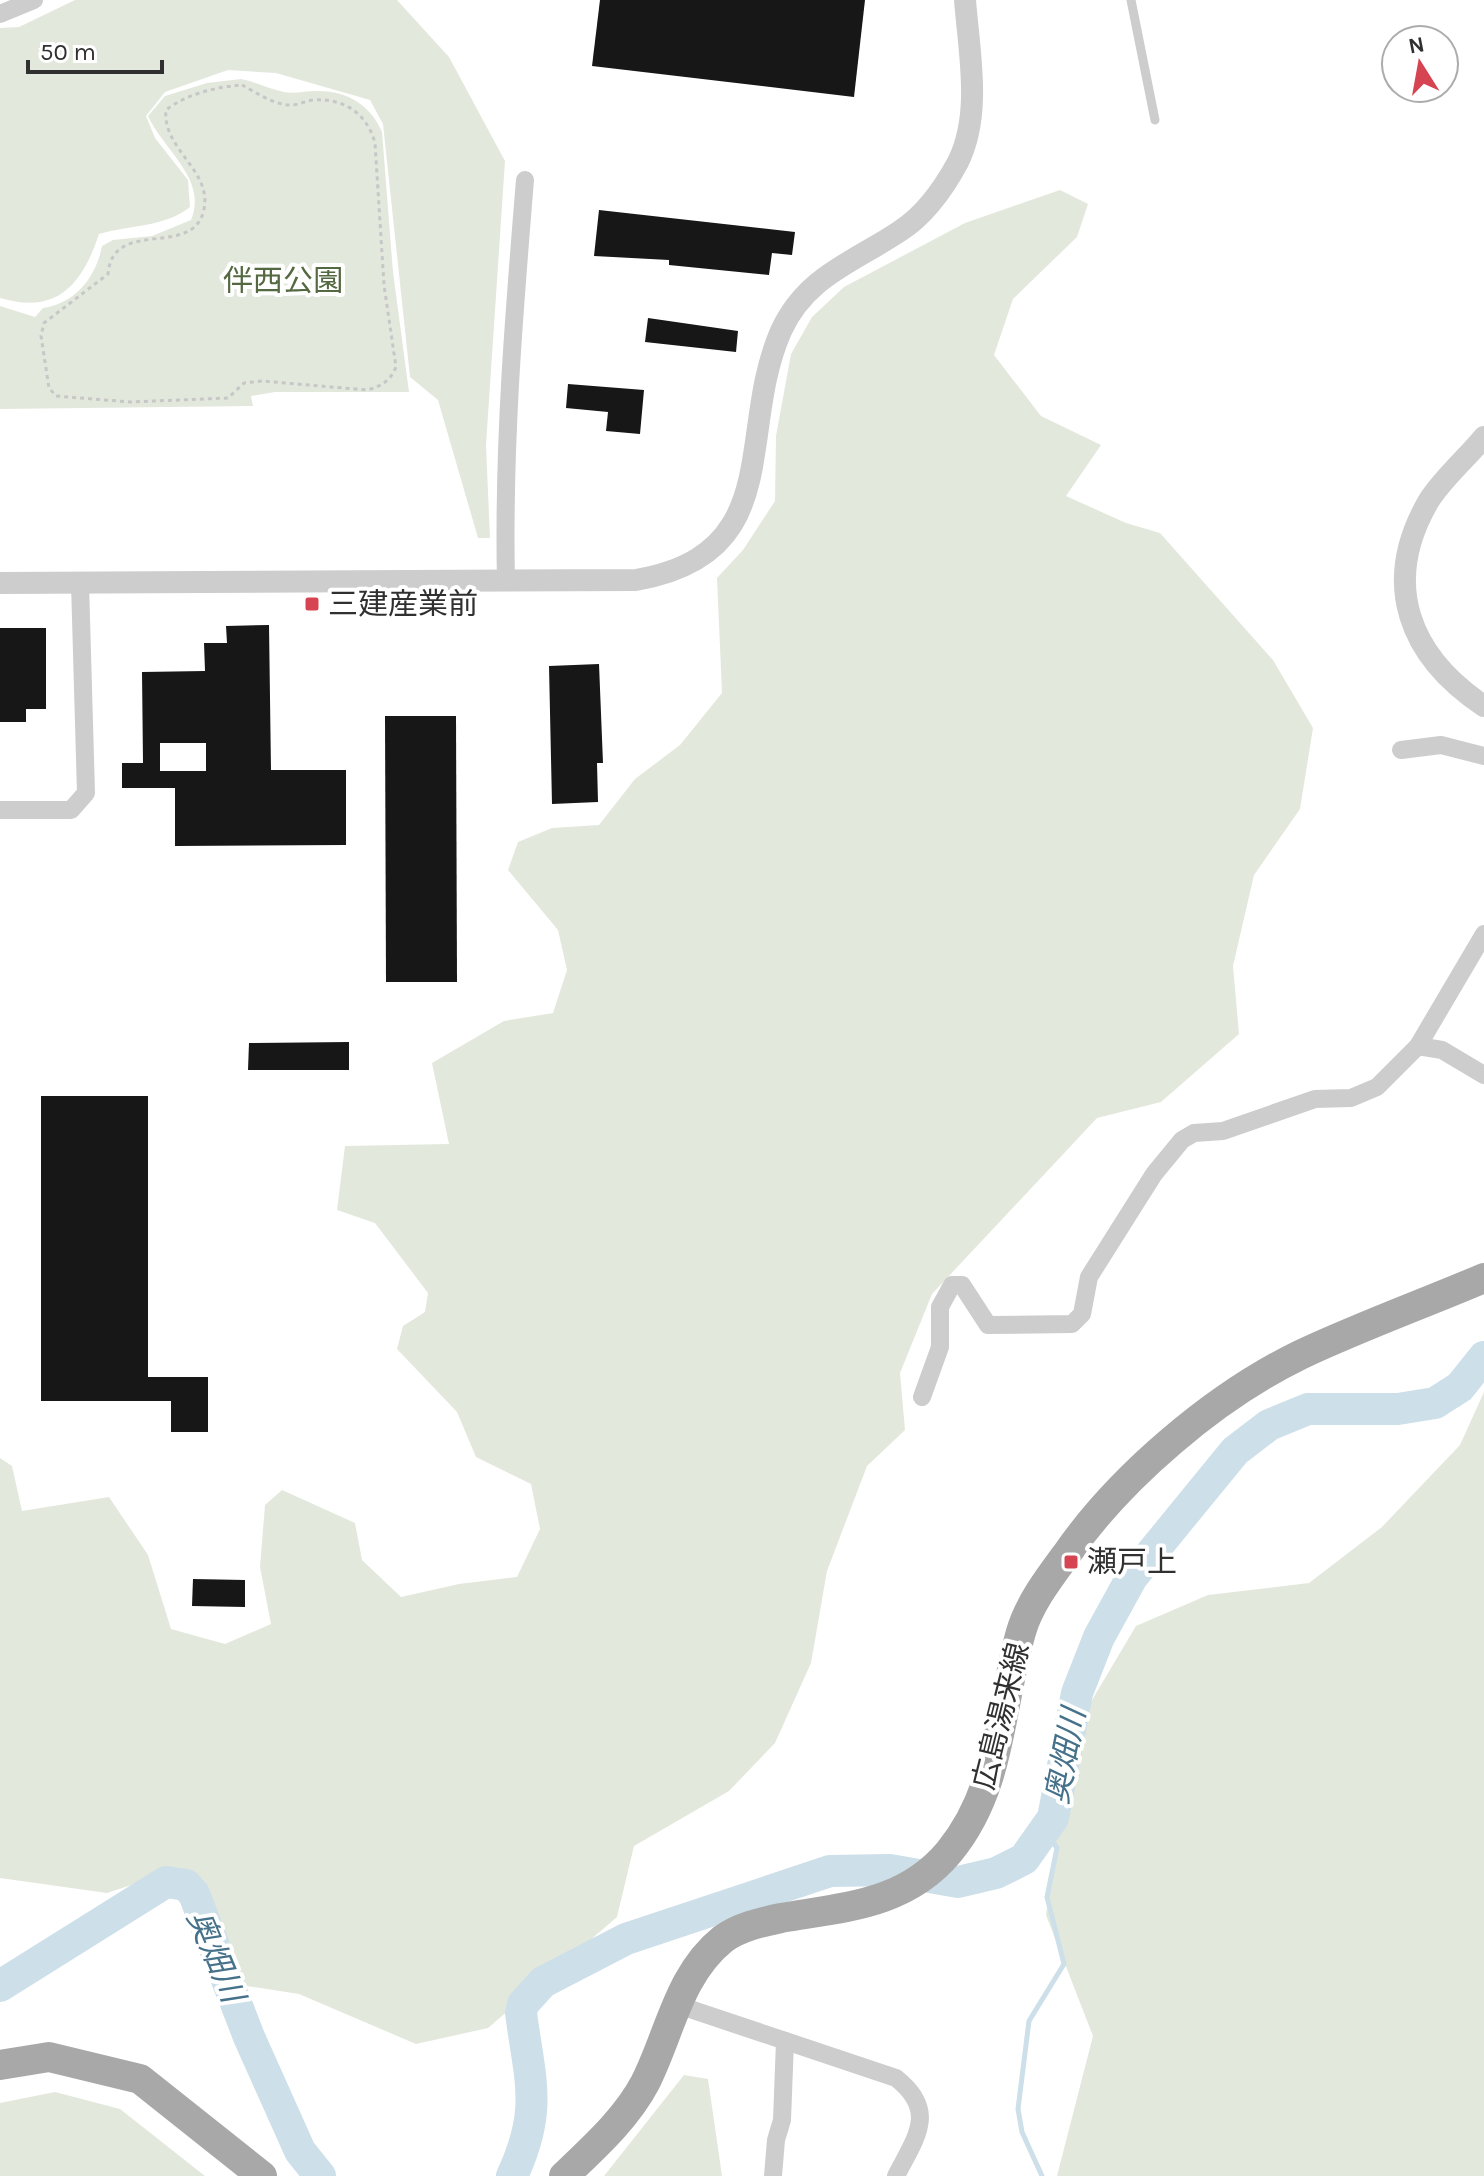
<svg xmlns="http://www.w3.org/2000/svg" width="1484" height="2176" viewBox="0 0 1484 2176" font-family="Karla,'Noto Sans JP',sans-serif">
<rect width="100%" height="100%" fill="#fff"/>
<g fill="#e3e8dc">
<path d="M75,0H397L449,57L505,161L486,445L490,538H478L438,400L410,377L383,124L370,100L276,73L228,70L165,92L146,116L155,138L188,180L190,207C165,227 130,225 99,234C82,285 57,315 0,298V28L19,27Z"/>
<path d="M241,79C256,82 269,89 284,92C295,94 305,91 316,91C346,90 371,105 382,132L393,272L409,392H275L251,396L253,406L0,409V306L35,317L43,308C76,303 96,277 102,246L113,240L152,236L191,220C208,179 164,151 148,116L165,96L207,83Z"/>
<path d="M1060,190L1088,204L1077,237L1013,299L994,355L1041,416L1101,445L1066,496L1126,523L1160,533L1273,660L1313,728L1300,809L1254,875L1233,966L1239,1034L1161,1102L1097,1118L932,1294L900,1373L905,1430L867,1466L827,1571L811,1663L775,1743L729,1791L634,1846L617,1917L488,2028L416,2044L299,1994L234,1984L208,1908L165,1874L107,1893L0,1878V1458L12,1466L22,1511L109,1497L148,1555L171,1629L225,1644L271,1624L260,1567L265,1505L282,1490L355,1523L362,1560L401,1597L459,1584L517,1577L540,1529L531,1484L476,1457L457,1412L397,1349L403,1326L425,1312L428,1293L375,1223L337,1210L345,1146L449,1144L432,1063L504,1021L553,1013L567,970L558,930L508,870L518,842L552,828L599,825L635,779L680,745L722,693L717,578L743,550L775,501L776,436L791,354L812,317L844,287L965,223Z"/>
<path d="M1484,1392V2176H1057L1093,2036L1046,1915L1065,1775L1092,1700L1136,1626L1208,1595L1309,1583L1382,1527L1460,1445Z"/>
<path d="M684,2075L708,2079L722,2176H604Z"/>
<path d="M55,2092L120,2109L205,2176H0V2103Z"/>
</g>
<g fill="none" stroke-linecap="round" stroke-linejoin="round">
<path stroke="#cddfe9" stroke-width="5" d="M1042,2176L1022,2132L1018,2109L1029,2021L1064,1964L1047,1897L1057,1848L1046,1832"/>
<g stroke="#cddfe9" stroke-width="32">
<path d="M0,1986L166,1882L186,1885L194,1894L249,2037L300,2151L320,2176"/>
<path d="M512,2176C543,2110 530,2081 521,2013L523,2004L543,1982L626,1939L830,1871L890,1870L958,1882L996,1873L1024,1859L1053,1818L1077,1693L1099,1637L1132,1577L1235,1451L1269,1425L1308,1409H1398L1435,1403L1460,1387L1484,1357"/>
</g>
</g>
<g fill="#171717" fill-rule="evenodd">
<path d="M600,0H865L854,97L592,66Z"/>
<path d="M599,210L795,232L792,255L772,253L769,275L669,265V260L594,256Z"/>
<path d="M648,318L738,331L736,352L645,342Z"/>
<path d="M568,384L644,390L640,434L606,431L608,412L566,408Z"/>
<path d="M269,625L271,770H346V845L175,846V788H122V763H143L142,672L205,671L204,643H227L226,626ZM160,743H206V771H160Z"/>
<path d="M0,628H46V709H26V722H0Z"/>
<path d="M599,664L603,763H597L598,802L552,804L549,666Z"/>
<path d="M385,716H456L457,982H386Z"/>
<path d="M349,1042V1070H248L249,1043Z"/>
<path d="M41,1096H148V1377H208V1432H171V1401H41Z"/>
<path d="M193,1579L245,1580V1607L192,1606Z"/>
</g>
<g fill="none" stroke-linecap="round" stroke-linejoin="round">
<path stroke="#c7c7c7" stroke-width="3" stroke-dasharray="4 4" stroke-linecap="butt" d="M242,85C255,92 273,104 288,105C296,106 305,101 313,100C345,98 367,114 375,143L384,285L396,367C390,381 382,386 367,390L262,381L244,383L228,398L130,402L56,396L49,388L41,336L44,323L108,274C113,216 194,260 204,209C212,170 162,149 166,110C187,94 215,87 242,85Z"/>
<path stroke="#cdcdcd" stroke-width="9" d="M1131,0L1155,120"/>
<g stroke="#cdcdcd" stroke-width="18">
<path d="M0,14L34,0"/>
<path d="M506,581C503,446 514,314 525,180"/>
<path d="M1401,750L1441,745L1484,756"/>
<path d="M0,810H71L86,793L80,583"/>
<path d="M1418,1046L1442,1050L1484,1075"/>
<path d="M922,1397L940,1347V1307L952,1285H962L988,1325L1072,1324L1082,1314L1089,1277L1154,1174L1182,1140L1194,1133L1223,1131L1315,1099L1351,1098L1377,1087L1418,1046L1484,934"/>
<path d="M675,2004L896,2078C938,2111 916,2137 896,2176"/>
<path d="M773,2176L776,2140L782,2120L785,2041"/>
</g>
<g stroke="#cdcdcd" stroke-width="22">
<path d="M1484,437C1467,458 1442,479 1428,502C1381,584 1409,656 1484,706"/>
<path d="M0,583L636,580C787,554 736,433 781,331C806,276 854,262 900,231C925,215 944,188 958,162C982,114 969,52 965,0"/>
</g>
<g stroke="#a8a8a8" stroke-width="30">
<path d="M0,2065L49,2057L140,2079L262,2176"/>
<path d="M564,2176C593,2148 626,2119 645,2083C670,2034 678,1975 723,1939C739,1927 762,1922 781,1918C844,1907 905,1905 949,1852C1002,1788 999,1708 1021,1632C1029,1604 1049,1578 1066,1555C1120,1477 1214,1397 1300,1355C1359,1327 1423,1304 1484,1278"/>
</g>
</g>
<g fill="#d64351" stroke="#fff" stroke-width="3">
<rect x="304" y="596" width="16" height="16" rx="4"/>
<rect x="1063" y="1554" width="16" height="16" rx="4"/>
</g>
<g text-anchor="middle" stroke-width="8" stroke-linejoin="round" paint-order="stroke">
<g font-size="30" fill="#546841" stroke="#fff">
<text x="283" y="291">伴西公園</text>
</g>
<g font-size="30" fill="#303030" stroke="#fff" text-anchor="start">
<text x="328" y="614">三建産業前</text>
<text x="1087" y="1572">瀬戸上</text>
</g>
<g font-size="30" fill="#303030" stroke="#fff">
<text transform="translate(1001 1716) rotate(-76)" y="10">広島湯来線</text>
</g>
<g font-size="32" font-style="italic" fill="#45718b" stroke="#fff">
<text transform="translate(1065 1756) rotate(-79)" y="11">奥畑川</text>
<text transform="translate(216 1956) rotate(67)" y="11">奥畑川</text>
</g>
</g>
<g transform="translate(1420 64) rotate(349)"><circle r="38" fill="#ffffff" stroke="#acacac" stroke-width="2"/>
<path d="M0-6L14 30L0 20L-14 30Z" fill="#d64351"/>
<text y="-12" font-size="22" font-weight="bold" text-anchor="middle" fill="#303030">N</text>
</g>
<path d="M28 60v12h134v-12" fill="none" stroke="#303030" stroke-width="4"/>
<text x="40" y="60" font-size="24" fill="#303030" stroke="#ffffff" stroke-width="6" paint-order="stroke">50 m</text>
</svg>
